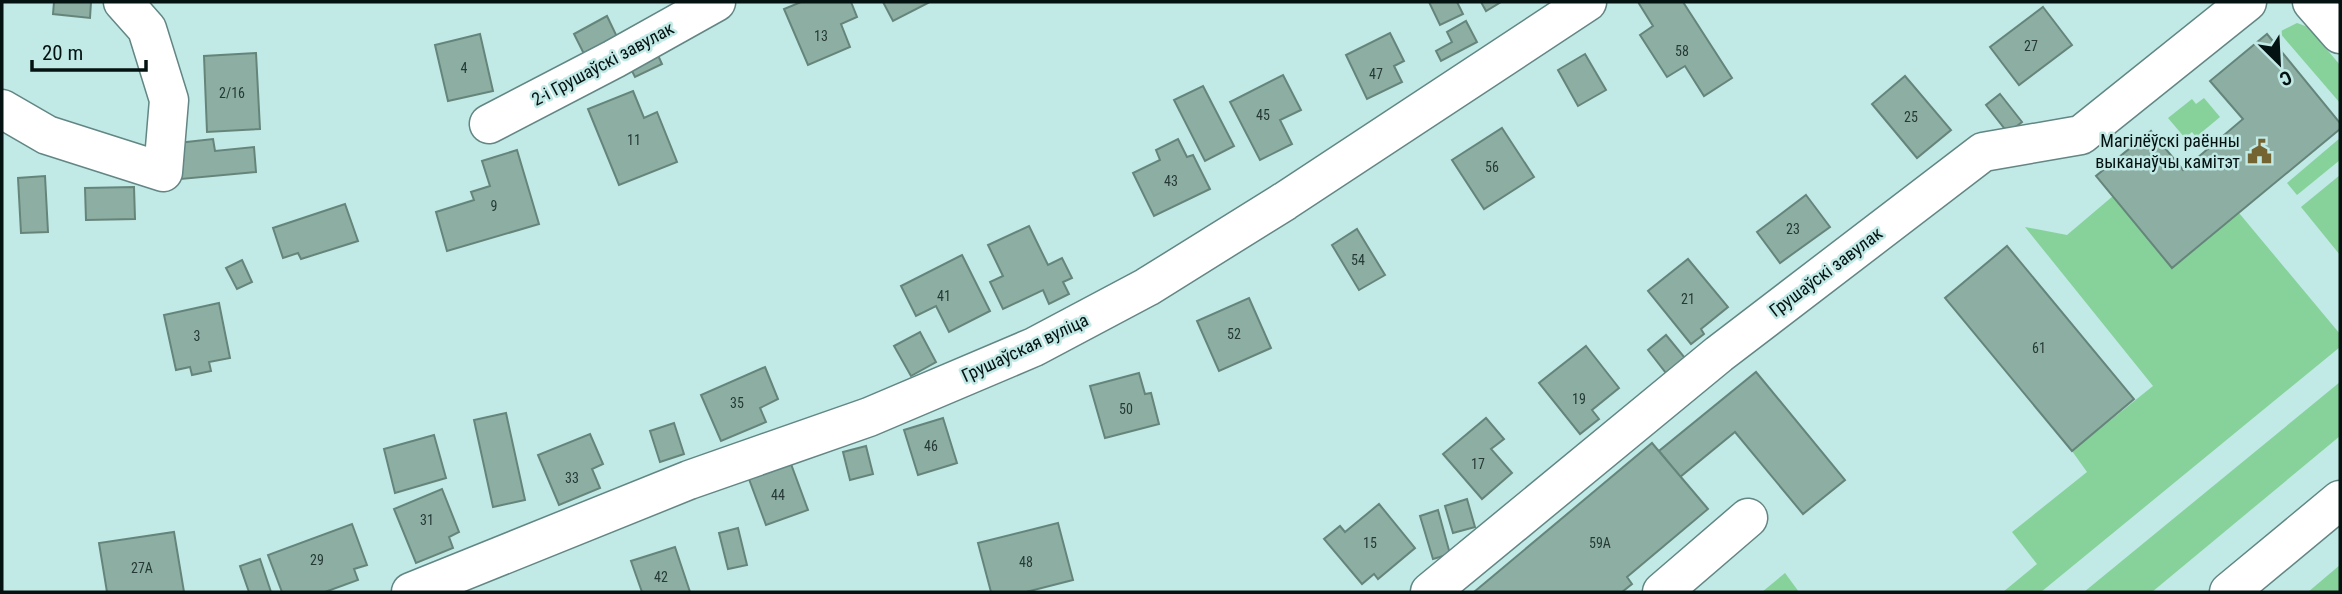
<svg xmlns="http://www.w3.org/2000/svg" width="2342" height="594" viewBox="0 0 2342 594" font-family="'Roboto Condensed',sans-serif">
<rect width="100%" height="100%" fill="#c1e9e6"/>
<g fill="#86d29a">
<path d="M2297,23L2308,27L2340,65V103L2279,32Z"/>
<path d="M2204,98L2220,117L2196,137L2192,132L2185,138L2168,118L2192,99L2196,104Z"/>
<path d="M2340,138V160L2297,195L2287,183Z"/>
<path d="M2340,175V255L2301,207Z"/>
<path d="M2113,196L2173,268L2239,213L2340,334V347L2041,592H2003L2037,564L2012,532L2087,472L2072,451L2153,386L2025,227L2067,235Z"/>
<path d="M2340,382V436L2152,592H2084Z"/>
<path d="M2340,565V592H2308Z"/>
<path d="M1785,573L1799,592H1762Z"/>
</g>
<g fill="#8dafa3" stroke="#65857a" stroke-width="2">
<path d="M54,2H91L90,18L53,14Z"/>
<path d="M801,2H851L857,17L841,24L850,47L808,65L784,9Z"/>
<path d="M883,2H927L928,3L893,21Z"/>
<path d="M1429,2H1457L1463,14L1440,25Z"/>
<path d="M1481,2H1501L1486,11Z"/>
<path d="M1638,2H1683L1732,78L1704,96L1685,66L1667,77L1640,35L1653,26Z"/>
<path d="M2043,7L2072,45L2019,85L1990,47Z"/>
<path d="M607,16L618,39L585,56L574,34Z"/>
<path d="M1466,21L1477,42L1441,61L1436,51L1452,42L1447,32Z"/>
<path d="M1390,33L1404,61L1394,66L1402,82L1367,99L1346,55Z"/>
<path d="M480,34L493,91L448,101L435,45Z"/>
<path d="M2267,34L2340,123V129L2172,268L2096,176L2151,131L2183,170L2243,119L2210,81Z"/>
<path d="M656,51L662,64L635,77L629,65Z"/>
<path d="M256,53L260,129L207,132L204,56Z"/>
<path d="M1585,54L1606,90L1578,106L1558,70Z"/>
<path d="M1283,75L1301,110L1280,120L1292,144L1260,160L1230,102Z"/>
<path d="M1905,76L1951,130L1917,158L1872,104Z"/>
<path d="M1203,86L1234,146L1205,161L1174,100Z"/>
<path d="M633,91L644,118L657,112L677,162L619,185L588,109Z"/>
<path d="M2000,94L2022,122L2008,133L1986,105Z"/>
<path d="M1502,128L1534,177L1484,209L1452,160Z"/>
<path d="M213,139L215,151L254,147L256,172L181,179L178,143Z"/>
<path d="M1178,139L1187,157L1193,155L1210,189L1154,216L1133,173L1160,160L1156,150Z"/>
<path d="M517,150L539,224L447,251L436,212L474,200L471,192L490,186L482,161Z"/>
<path d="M45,176L48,232L21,233L18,178Z"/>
<path d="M134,187L135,219L86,220L85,188Z"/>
<path d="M1806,195L1830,227L1780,263L1757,232Z"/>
<path d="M345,204L358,241L301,259L298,253L283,258L273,228Z"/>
<path d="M1029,226L1048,265L1062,258L1072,278L1063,282L1069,294L1049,304L1043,290L1003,309L990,282L1003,276L988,245Z"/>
<path d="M1357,229L1385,275L1359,290L1332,245Z"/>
<path d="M2007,246L2134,399L2072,451L1945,298Z"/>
<path d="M962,255L990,311L949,332L936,306L916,316L901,286Z"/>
<path d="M1688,259L1728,307L1701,329L1704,334L1691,344L1648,291Z"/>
<path d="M242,260L252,282L237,289L226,268Z"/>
<path d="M1249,298L1271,348L1219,371L1197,321Z"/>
<path d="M219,303L230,358L209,362L211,371L192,375L190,367L176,370L164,315Z"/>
<path d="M920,332L936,362L911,376L894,346Z"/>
<path d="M1666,335L1685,358L1666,373L1648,350Z"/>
<path d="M1586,346L1619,388L1592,410L1599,419L1580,434L1539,383Z"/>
<path d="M765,367L778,399L760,408L766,422L721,441L701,395Z"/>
<path d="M1756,372L1845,480L1803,514L1735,432L1680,477L1659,451Z"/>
<path d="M1139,373L1145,394L1151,393L1159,424L1105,438L1090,386Z"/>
<path d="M506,413L525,500L493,507L474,420Z"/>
<path d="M943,418L957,463L918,475L904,430Z"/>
<path d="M1486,418L1504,439L1491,449L1512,473L1482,499L1443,454Z"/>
<path d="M674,423L684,454L660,462L650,431Z"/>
<path d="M590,434L603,464L592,469L600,488L559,505L538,455Z"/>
<path d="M434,435L446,478L395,493L384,449Z"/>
<path d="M1652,443L1708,509L1627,577L1632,584L1622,592H1474Z"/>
<path d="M866,446L873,474L850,480L843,452Z"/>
<path d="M791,464L808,510L766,525L749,479Z"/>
<path d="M442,489L459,532L449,537L453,548L416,563L394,509Z"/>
<path d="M1467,499L1475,527L1453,533L1445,506Z"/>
<path d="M1379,504L1415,548L1378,579L1374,574L1362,584L1324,539L1340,526L1345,532Z"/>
<path d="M1438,510L1450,554L1433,559L1420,516Z"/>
<path d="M1058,523L1073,580L1026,592H991L978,543Z"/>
<path d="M352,524L367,565L354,569L358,580L325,592H282L268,555Z"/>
<path d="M738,528L747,565L728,569L719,533Z"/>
<path d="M174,532L184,592H107L99,543Z"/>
<path d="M675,547L690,592H642L631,561Z"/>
<path d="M260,559L271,592H249L240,566Z"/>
</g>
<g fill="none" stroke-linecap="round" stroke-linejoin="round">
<defs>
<g id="minor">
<path d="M2312,2L2340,34"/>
<path d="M2,109L47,135L163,172L169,100L147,29L123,2"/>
<path d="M489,124L614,59L716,2"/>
<path d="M411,592L689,480L869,417L1034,347L1147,287L1285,201L1587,2"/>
<path d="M1430,592L1719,354L1983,152L2081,135L2247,2"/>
<path d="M1662,592L1748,518"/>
</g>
<path id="major" d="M2229,592L2340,500"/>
</defs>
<use href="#minor" stroke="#628684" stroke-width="41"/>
<use href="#major" stroke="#628684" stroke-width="41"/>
<use href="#minor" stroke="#fff" stroke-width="38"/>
<use href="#major" stroke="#fff" stroke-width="38"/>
</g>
<defs>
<symbol id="civic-bare" viewBox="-9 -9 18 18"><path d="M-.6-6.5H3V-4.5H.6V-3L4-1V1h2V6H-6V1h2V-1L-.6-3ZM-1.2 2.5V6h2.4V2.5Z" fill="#746432" stroke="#c1e9e6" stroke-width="2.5" paint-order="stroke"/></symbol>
</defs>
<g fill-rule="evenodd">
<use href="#civic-bare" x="2242" y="134" width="35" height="35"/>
</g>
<g text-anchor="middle" stroke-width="5" stroke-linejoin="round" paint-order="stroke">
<g font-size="14" fill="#263936">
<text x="821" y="41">13</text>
<text x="2031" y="51">27</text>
<text x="1682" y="56">58</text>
<text x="464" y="73">4</text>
<text x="1376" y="79">47</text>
<text x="232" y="98">2/16</text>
<text x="1263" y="120">45</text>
<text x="1911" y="122">25</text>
<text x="634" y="145">11</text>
<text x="1492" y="172">56</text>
<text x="1171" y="186">43</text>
<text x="494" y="211">9</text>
<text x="1793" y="234">23</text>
<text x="1358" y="265">54</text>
<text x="944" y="301">41</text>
<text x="1688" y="304">21</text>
<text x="1234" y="339">52</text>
<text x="197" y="341">3</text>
<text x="2039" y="353">61</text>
<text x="1579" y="404">19</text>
<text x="737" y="408">35</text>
<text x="1126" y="414">50</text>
<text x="931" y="451">46</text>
<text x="1478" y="469">17</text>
<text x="572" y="483">33</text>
<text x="778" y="500">44</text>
<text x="427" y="525">31</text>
<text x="1370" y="548">15</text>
<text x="1600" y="548">59А</text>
<text x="317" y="565">29</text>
<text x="1026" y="567">48</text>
<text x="142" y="573">27А</text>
<text x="661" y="582">42</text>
</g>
<g font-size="18" fill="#041211" stroke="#c1e9e6">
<text transform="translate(603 64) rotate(-28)" y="6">2-і Грушаўскі завулак</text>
<text transform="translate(1826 272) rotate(-37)" y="6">Грушаўскі завулак</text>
<text transform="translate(1025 348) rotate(-25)" y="6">Грушаўская вуліца</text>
</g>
<g font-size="18" fill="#041211" stroke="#c1e9e6" text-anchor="end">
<text x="2240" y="147">Магілёўскі раённы<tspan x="2240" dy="21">выканаўчы камітэт</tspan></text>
</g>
</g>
<rect width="2342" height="594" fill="none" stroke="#041211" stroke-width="7"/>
<g transform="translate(2279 63) rotate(156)" stroke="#c1e9e6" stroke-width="5" paint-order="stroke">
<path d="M0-5L12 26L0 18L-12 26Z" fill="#041211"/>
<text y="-10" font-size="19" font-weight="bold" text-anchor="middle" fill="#041211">С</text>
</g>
<path d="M32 60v10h114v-10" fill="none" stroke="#041211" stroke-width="3.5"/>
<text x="42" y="60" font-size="21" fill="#041211" stroke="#c1e9e6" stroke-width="5" paint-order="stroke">20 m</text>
</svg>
